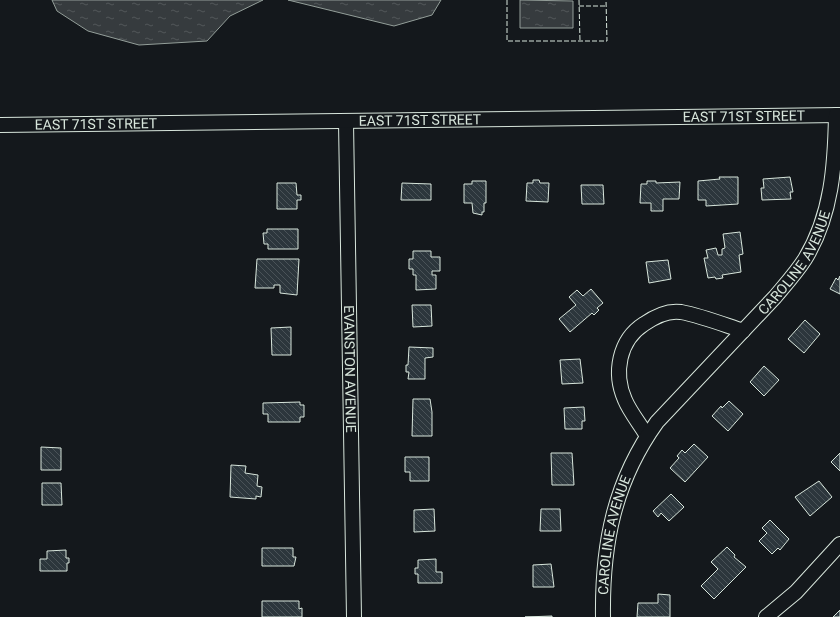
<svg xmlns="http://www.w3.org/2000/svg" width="840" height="617" viewBox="0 0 840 617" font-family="Roboto,sans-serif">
<defs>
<pattern id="water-ripples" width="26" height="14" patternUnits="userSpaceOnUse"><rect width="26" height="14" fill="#363b3e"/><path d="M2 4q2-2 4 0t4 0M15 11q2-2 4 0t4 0" fill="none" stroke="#525759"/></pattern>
<pattern id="building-back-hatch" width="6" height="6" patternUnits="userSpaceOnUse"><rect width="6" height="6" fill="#2c363c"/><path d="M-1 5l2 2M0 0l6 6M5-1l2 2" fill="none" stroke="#4a5358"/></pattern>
</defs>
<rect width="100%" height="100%" fill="#14181c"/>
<g fill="url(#water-ripples)" stroke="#939e99">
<path d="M52,0H263L230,16L207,41L139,45L88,31L57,11Z"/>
<path d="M288,0H441L432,15L394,26Z"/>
<path d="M520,0L573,1V28H520Z"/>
</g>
<g fill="url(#building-back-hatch)" stroke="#d8e6dc">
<path d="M719,177H738V204L706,206V200H698V181L720,179Z"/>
<path d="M790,177L793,192H790L791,199L762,200L761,188H764L763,179Z"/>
<path d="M533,180H539L540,183H549L548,202L526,201L527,183H533Z"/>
<path d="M472,181H486V203H484V212H482V215L473,213L472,203H464V184H472Z"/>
<path d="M647,181H656V183L680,182L679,199H663V211H651V203H640L641,184H647Z"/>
<path d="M277,183H296L297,195H301V200H297V209H277Z"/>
<path d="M402,183L431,184V200H401Z"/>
<path d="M581,185H603L604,204H582Z"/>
<path d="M267,229H298V249H268V244H264L263,233H267Z"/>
<path d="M740,232L743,254L739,255L741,272L722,275L723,278L716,279L715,277L708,278L704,258H708L706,250L716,248L718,255H722V249L725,248L723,234Z"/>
<path d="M413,251H431V257H440V271H432V275H436V289L416,290V275H413V269H409V259H413Z"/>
<path d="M257,259H299L297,295L280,293V285H274V288H255Z"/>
<path d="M668,260L671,279L649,283L646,262Z"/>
<path d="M840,276V294L830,289L836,278L838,280Z"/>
<path d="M591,289L603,303L597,308L599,310L594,315L592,313L570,332L559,319L576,305L569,297L577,290L583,296Z"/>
<path d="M412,305H431L432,326L413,327Z"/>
<path d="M805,320L820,334L804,353L788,339Z"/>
<path d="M291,327V355H272L271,328Z"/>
<path d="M409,347L433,348V357L425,358V379H408L409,372H406V365H408Z"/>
<path d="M580,359L583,383L562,384L560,360Z"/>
<path d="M764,366L779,380L764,396L750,382Z"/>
<path d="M413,399H430L432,412V436H412Z"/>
<path d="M729,401L743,414L728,431L712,416L721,406L722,408Z"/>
<path d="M300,402V405H304V417H300V422H268V414H263V403Z"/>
<path d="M584,407L585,421H582V429H565L564,408Z"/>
<path d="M694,444L708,457L685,482L670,468L679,458L677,456L682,450L685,453Z"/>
<path d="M41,447L61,448V470H41Z"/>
<path d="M551,453H572L574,485H552Z"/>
<path d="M840,453V471L831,462Z"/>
<path d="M405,457H429V481H410V472H405Z"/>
<path d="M231,465L246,466L245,473L258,475L257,486L262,487L261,497L256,496V499L230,497Z"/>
<path d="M819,481L832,497L810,516L795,497Z"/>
<path d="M42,483H61L62,505H42Z"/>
<path d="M671,494L684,507L669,521L661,513L658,517L653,511Z"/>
<path d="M434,509L435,531L414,532V510Z"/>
<path d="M541,509H560L561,531H540Z"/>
<path d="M770,520L789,539L780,550L778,548L772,554L759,541L767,533L762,528Z"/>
<path d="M727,547L735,555L734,557L746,567L714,599L701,586L718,569L711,562Z"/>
<path d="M262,548H293V557H296L294,566H262Z"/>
<path d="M66,550V558H69V563H67V571H40V559H47V551Z"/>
<path d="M436,559V572H442V583H418V574H415V568H418V560Z"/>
<path d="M551,564L554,587H533V565Z"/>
<path d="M658,594L670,595V617H637L638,603H658Z"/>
<path d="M262,601H299V609L302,608V617H262Z"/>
<path d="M840,610V617H833Z"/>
<path d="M552,616V617H525Z"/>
</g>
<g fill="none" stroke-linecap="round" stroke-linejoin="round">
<defs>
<g id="minor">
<path id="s1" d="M346,122L354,617"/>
<path id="s2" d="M0,125L840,115"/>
<path d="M647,436C640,424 630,412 625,400C613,373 619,340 644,324C654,317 668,310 681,312C702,316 722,324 743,331"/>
<path id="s3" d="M603,617C602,544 614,482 657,422L775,297C785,285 796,273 805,259C832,215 835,165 836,115"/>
<path d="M766,617L796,592L840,544"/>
</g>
</defs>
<use href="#minor" stroke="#d8e6dc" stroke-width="16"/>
<use href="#minor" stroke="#14181c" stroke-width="14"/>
<g stroke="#d8e6dc" stroke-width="1" stroke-dasharray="5 2" stroke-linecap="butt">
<path d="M507,0V41H607L606,0"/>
<path d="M579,0L580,41"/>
<path d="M579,6H606"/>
</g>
</g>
<g text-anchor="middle" stroke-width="3" stroke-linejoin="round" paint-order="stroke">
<g font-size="14" fill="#d8e6dc" stroke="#14181c">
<text dy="5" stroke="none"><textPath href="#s2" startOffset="744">EAST 71ST STREET</textPath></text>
<text dy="5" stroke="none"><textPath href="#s2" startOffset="420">EAST 71ST STREET</textPath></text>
<text dy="5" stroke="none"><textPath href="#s2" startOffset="96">EAST 71ST STREET</textPath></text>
<text dy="5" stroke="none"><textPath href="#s3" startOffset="418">CAROLINE AVENUE</textPath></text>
<text dy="5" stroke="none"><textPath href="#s1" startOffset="247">EVANSTON AVENUE</textPath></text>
<text dy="5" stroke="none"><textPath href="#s3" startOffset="83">CAROLINE AVENUE</textPath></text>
</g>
</g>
</svg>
